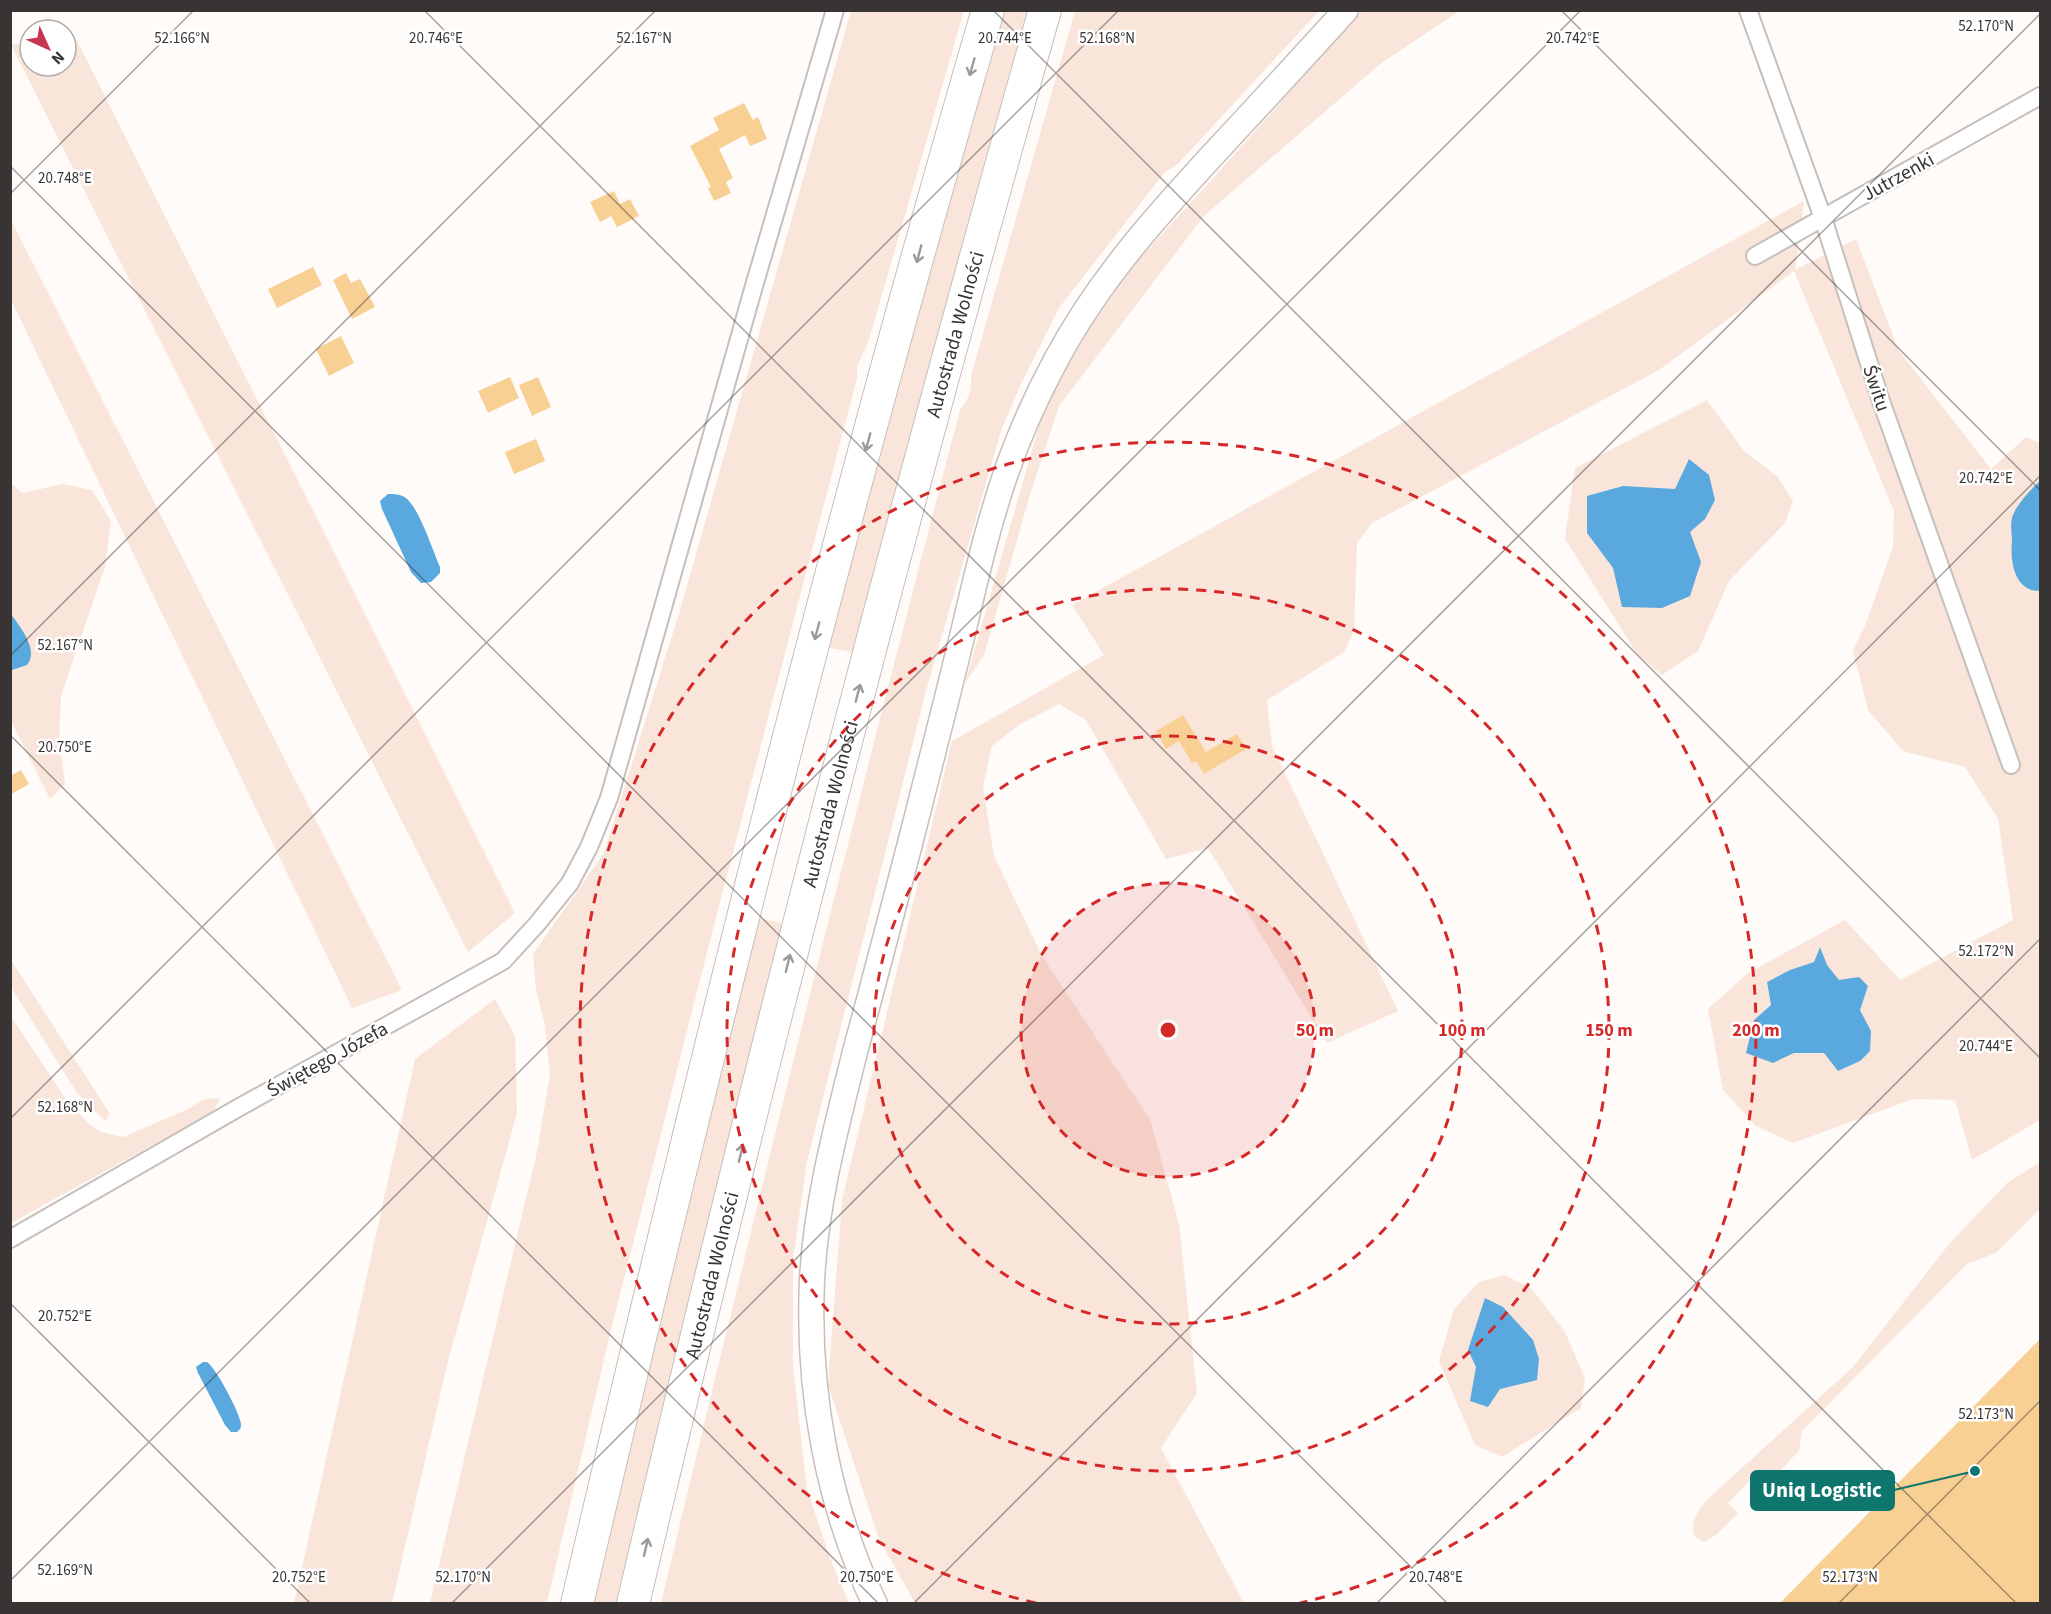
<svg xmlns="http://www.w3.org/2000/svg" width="2051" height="1614" viewBox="0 0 2051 1614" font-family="'Source Sans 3',sans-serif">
<rect width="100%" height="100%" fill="#fefbf9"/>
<g fill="#fae5db" fill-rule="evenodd">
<path d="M851,11H964L868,343L857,366V378L715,921L610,1334L547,1603H430L537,1152L550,1075L545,1025L536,990L533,954L604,853L681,607Z"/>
<path d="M1001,11H1033L855,648L852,652L830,648L828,643Z"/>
<path d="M1075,11H1319L1178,164L1164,173L1059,308L1020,386L1001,431L926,691L807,1161L793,1259V1368L807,1489L830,1558L849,1603H661C756,1205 856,807 960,410C969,398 972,391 971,376Z"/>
<path d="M1362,11H1459L1379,65L1204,216L1059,406L1029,498L984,655L965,683L1044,409L1090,327L1139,259L1216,175Z"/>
<path d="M74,35L515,913L468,952L11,45L30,42V66H66V37Z"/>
<path d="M1804,201L1795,270L1856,239L1899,351L1991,469L2026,437L2040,443V1120L1972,1160L1955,1100L1913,1099L1793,1143L1756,1126L1723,1090L1708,1009L1748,973L1845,920L1900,980L2013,920L1998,819L1965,767L1903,751L1868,710L1853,651L1866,623L1893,547L1894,511L1794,271L1659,370L1372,523L1357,543L1354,631L1344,652L1267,700L1272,746L1398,1011L1327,1043L1208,848L1166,859L1086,720L1059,704L1019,725L992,746L983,786L994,856L1042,956L1150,1119L1179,1224L1197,1393L1161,1448L1244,1603H915L879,1539L828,1385L842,1200L952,741L1104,655L1072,605ZM1819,948L1827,966L1839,981L1859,977L1860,1010L1871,1031L1824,1053H1794L1773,1063L1754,1020L1771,1005L1767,982L1790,970L1814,962Z"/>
<path d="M11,220L402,990L352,1008L11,300Z"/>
<path d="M1707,400L1744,451L1778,477L1793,501L1785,523L1729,581L1698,651L1662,675L1637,654L1565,539L1575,468Z"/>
<path d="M11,483L22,493L63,484L92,490L111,521L105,567L61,696L59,739L65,784L50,799L11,721Z"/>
<path d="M756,918L783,923L621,1603L589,1604Z"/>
<path d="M11,960L110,1114L105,1121L77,1093L11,987Z"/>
<path d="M495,999L515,1036L517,1113L448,1361L392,1603H294L415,1059Z"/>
<path d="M10,1015L65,1098L89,1124L101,1132L123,1137L186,1110L205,1099L220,1098L214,1111L11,1223Z"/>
<path d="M2040,1162V1209L1996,1253L1967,1264L1802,1431L1799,1451L1764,1487L1752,1478L1728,1503L1738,1513L1716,1535L1704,1542L1695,1537C1689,1520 1699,1509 1710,1497L1853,1367L1949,1244L2007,1183Z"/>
<path d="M1505,1275L1532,1289L1565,1332L1585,1378L1581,1408L1502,1457L1475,1445L1439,1361L1454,1309L1479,1282Z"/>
</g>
<g fill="#59a8de">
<path d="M1689,459L1709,475L1715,500L1705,519L1690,532L1701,562L1690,596L1662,608L1622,607L1613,568L1587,533V496L1623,486L1675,489Z"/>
<path d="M2040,481V591C2014,591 2010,561 2012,541C2012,534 2010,525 2012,518C2015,506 2031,489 2040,481Z"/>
<path d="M388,494C394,494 401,494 406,498C419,508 433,551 440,567V573L431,582L421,583L411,572L382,509L380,501Z"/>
<path d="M10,613C19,625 40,651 27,665L12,670L10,669Z"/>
<path d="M1820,947L1827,965L1839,980L1859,977L1868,986L1860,1010L1871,1031L1870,1051L1860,1061L1838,1071L1824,1053H1794L1773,1063L1746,1053L1754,1020L1771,1005L1767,982L1790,970L1814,962Z"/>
<path d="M1485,1298L1503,1307L1533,1340L1539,1359L1537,1380L1500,1389L1488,1407L1470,1401L1476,1367L1468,1350Z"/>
<path d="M203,1362H207C216,1368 240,1413 241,1424C241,1429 240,1429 237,1432H231L225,1425L198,1373L196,1367Z"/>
</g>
<g fill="#f9d094">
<path d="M744,103L753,120L758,117L767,139L750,146L745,135L719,149L733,178L726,182L731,193L714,201L708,188L711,187L690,146L719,130L713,118Z"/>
<path d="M614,191L620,204L630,199L639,216L617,227L611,216L600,222L590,202Z"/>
<path d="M313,267L322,285L277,308L268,289Z"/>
<path d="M346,273L351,283L360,279L375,307L352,319L333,280Z"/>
<path d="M341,336L354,363L329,376L316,349Z"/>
<path d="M510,377L519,398L488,413L478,391Z"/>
<path d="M538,377L551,407L532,416L519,385Z"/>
<path d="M536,439L545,461L514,474L505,452Z"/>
<path d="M1183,715L1206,752L1237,734L1246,749L1204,774L1196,761L1192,763L1179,741L1166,749L1156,731Z"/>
<path d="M21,770L29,784L10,795V776Z"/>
<path d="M2040,1339V1604H1779Z"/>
</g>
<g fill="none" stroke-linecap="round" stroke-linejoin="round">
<defs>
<g id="street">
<path d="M1748,10L1823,218L1881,401L2011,765"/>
<path d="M1755,256L2040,96"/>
<path d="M10,1239L238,1108L503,961L537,924L570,883L589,847L609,798L754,286L835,10"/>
</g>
<path id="secondary" d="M875,1604C827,1504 807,1390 812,1280C816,1201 837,1124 856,1048C876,975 895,901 914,828C931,760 949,692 965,624C974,587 982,550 993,514C1008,461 1030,408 1056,360C1099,279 1159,213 1221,146C1263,101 1304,56 1346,10"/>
<g id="highway">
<path d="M577,1604C702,1070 834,537 988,10"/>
<path id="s1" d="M633,1604C758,1069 895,538 1045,10"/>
</g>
</defs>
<use href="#street" stroke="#c6bfbb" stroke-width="20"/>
<use href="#secondary" stroke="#c6bfbb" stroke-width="27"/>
<use href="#highway" stroke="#c6bfbb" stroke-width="34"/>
<use href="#street" stroke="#fff" stroke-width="16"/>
<use href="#secondary" stroke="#fff" stroke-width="24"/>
<use href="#highway" stroke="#fff" stroke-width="32"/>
</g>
<defs><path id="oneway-shaft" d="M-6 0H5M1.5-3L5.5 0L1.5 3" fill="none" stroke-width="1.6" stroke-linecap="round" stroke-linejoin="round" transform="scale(1.5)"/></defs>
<g stroke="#9b9a99">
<use href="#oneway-shaft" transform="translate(972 67) rotate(106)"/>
<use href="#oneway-shaft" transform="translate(919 254) rotate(105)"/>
<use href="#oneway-shaft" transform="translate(868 442) rotate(105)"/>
<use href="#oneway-shaft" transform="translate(817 631) rotate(105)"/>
<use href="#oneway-shaft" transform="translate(858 693) rotate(-75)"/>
<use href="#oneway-shaft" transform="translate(788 963) rotate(-76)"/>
<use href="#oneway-shaft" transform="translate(741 1153) rotate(-76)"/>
<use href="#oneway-shaft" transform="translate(646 1547) rotate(-77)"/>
</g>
<path fill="none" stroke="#373433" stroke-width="1.5" stroke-opacity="0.45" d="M424,10L2017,1604M993,10L2040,1058M1561,10L2040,490M10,166L1448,1604M10,194L194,10M10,656L656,10M10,735L879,1604M10,1119L1119,10M10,1303L311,1604M10,1581L1581,10M451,1604L2040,14M913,1604L2040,476M1376,1604L2040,939M1838,1604L2040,1401"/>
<circle cx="1168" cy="1030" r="147" fill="#d62828" fill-opacity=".12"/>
<g fill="none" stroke="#d62828" stroke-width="3" stroke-dasharray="10 8">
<circle cx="1168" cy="1030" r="147"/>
<circle cx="1168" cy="1030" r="294"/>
<circle cx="1168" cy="1030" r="441"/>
<path d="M1036 1603A588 588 0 1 1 1300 1603"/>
</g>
<g text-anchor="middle" stroke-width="5" stroke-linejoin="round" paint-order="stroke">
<g font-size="20" fill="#373433" stroke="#fff">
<text transform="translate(1898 176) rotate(-29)" y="7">Jutrzenki</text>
<text dy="7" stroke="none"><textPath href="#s1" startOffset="1310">Autostrada Wolności</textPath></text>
<text transform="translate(1877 388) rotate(71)" y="7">Świtu</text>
<text dy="7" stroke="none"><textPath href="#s1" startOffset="824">Autostrada Wolności</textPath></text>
<text transform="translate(327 1059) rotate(-29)" y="7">Świętego Józefa</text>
<text dy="7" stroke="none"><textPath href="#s1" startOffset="338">Autostrada Wolności</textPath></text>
</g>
</g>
<g font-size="15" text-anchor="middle" fill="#373433" stroke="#fff" stroke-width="5" stroke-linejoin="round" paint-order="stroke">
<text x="1986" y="31">52.170°N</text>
<text x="182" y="43">52.166°N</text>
<text x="436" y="43">20.746°E</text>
<text x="644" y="43">52.167°N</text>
<text x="1005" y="43">20.744°E</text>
<text x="1107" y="43">52.168°N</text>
<text x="1573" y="43">20.742°E</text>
<text x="65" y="183">20.748°E</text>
<text x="1986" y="483">20.742°E</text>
<text x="65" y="650">52.167°N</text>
<text x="65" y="752">20.750°E</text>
<text x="1986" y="956">52.172°N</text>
<text x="1986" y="1051">20.744°E</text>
<text x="65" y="1112">52.168°N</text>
<text x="65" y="1321">20.752°E</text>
<text x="1986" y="1419">52.173°N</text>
<text x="65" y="1575">52.169°N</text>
<text x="299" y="1582">20.752°E</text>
<text x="463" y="1582">52.170°N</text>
<text x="867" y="1582">20.750°E</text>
<text x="1436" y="1582">20.748°E</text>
<text x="1850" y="1582">52.173°N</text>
</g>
<circle cx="1168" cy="1030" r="9" fill="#d62828" stroke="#fff" stroke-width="3"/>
<g font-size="18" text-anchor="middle" font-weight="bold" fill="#d62828" stroke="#fff" stroke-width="5" stroke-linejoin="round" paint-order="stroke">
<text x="1315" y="1036">50 m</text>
<text x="1462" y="1036">100 m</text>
<text x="1609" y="1036">150 m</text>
<text x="1756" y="1036">200 m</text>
</g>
<path fill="none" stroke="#0f766e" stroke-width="2" d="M1975 1471L1894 1490"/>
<circle fill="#0f766e" stroke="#fff" stroke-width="2" cx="1975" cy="1471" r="6"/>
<rect fill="#0f766e" stroke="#0f766e" stroke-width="2" x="1751" y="1471" width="143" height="39" rx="6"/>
<g font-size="21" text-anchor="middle" font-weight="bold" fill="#fff">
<text x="1822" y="1497">Uniq Logistic</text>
</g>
<rect width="2051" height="1614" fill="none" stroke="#373433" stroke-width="24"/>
<g transform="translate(48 48) rotate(135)"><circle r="28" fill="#ffffff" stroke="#afaead" stroke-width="1.5"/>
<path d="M0-4.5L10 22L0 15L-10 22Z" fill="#c7374f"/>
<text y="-9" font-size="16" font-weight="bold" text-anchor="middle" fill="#373433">N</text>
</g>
</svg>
